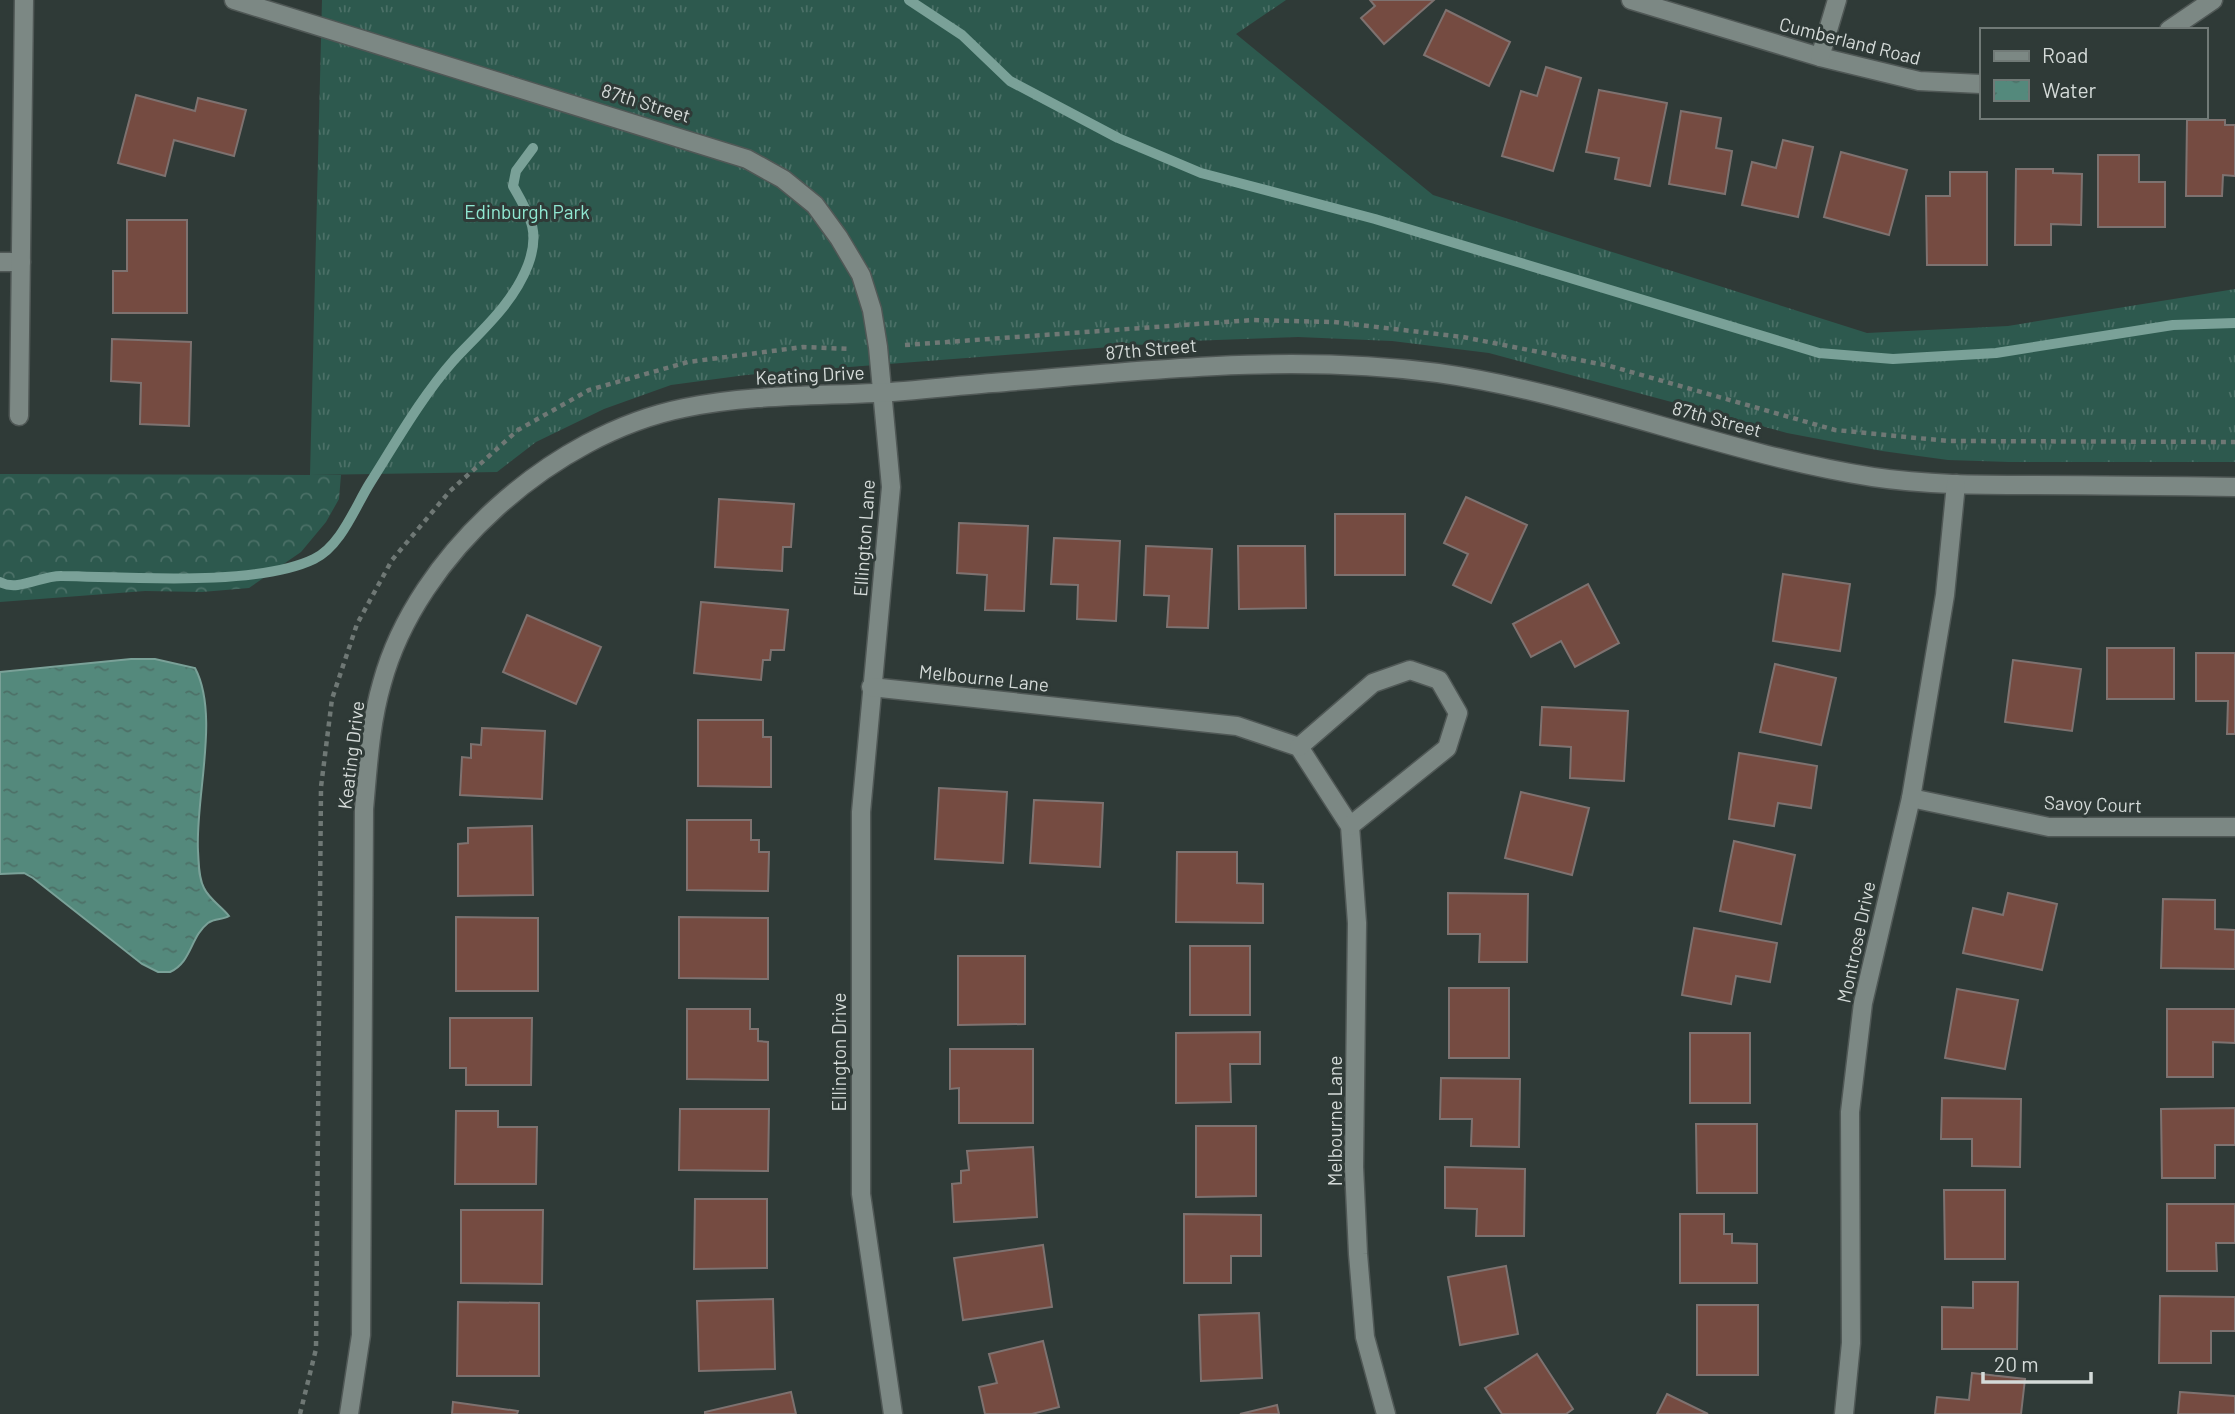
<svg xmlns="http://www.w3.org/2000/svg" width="2235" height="1414" viewBox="0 0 2235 1414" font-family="Barlow,sans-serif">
<defs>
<pattern id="grass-tufts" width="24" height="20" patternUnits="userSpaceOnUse" patternTransform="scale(1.75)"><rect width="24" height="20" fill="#2d594e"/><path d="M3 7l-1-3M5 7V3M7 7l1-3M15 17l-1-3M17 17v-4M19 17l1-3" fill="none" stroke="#4b7067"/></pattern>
<pattern id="forest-crowns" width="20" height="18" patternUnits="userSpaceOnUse" patternTransform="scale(1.75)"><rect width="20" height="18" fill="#2d594e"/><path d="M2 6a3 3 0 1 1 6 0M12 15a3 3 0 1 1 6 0" fill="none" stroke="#4b7067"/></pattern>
<pattern id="water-ripples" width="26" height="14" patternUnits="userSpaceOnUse" patternTransform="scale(1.75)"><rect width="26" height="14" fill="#54897c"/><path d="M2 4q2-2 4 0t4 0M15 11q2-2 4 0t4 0" fill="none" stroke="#4d7067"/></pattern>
</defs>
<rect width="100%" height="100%" fill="#2f3a37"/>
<path fill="url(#grass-tufts)" d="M322,0H1286L1236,34L1433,195L1867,333L2008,326L2235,289V462H2009L1948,460L1882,451L1787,433L1489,353L1392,341L1298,337L1189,341L746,375L671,385L604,409L536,442L497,472L310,475Z"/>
<path fill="url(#forest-crowns)" d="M0,474L310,475H341L339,499L326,522L301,552L249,588L202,592L145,591L0,602Z"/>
<path fill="url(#water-ripples)" stroke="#7aa198" stroke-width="2" d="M131,659H155L195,668C220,715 195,798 198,851C199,863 198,877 204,888C209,899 222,907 229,916C223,920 215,918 208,923C190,937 192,962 170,972H158L142,964L33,878L24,873L0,874V672Z"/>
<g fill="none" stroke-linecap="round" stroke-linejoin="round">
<g stroke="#7aa198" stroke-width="10">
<path d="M909,0L962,35L1010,81L1118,138L1201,173L1375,219L1819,353L1893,359L1996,353L2173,325L2235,323"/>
<path d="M0,582C18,592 42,575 62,576C128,577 256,587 314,559C341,546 355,507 370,483C396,442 422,396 454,360C482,330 513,304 528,265C541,230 529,215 513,186L516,171L533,148"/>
</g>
</g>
<g fill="#754b41" stroke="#7e7270" stroke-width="2">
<path d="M1370,0H1434L1384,44L1361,18L1375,6Z"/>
<path d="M1446,10L1510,42L1489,86L1424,55Z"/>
<path d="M1546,67L1581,78L1553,171L1502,156L1521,91L1537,96Z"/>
<path d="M1599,90L1667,103L1650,186L1615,179L1619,158L1586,152Z"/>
<path d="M136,95L195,111L198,98L246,110L234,156L174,140L165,176L118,163Z"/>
<path d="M1681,111L1721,118L1716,148L1732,151L1725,194L1669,184Z"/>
<path d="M2187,120H2225V125H2235V176L2223,175L2222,196H2186Z"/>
<path d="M1783,140L1813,147L1798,217L1742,205L1752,162L1776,168Z"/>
<path d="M1841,152L1907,170L1889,235L1824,217Z"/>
<path d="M2098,155H2139V182H2165V227H2098Z"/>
<path d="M2016,169H2053V173L2082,174L2081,225L2051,224V245H2015Z"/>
<path d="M1950,172H1987V265H1927L1926,196H1950Z"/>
<path d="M127,220H187V313H113V271H127Z"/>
<path d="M112,339L191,342L189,426L140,424L141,383L111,381Z"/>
<path d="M1466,497L1527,525L1491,603L1453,585L1468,554L1444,543Z"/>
<path d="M719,499L794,504L791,547H783L782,571L715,567Z"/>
<rect x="1335" y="514" width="70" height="61"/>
<path d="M959,523L1028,526L1024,611L985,610L987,575L957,573Z"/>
<path d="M1054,538L1120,541L1116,621L1077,619L1078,585L1051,584Z"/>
<path d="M1146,546L1212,549L1208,628L1167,627L1169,596L1144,595Z"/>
<path d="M1238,546H1305L1306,608L1239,609Z"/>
<path d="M1783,574L1850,584L1840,651L1773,641Z"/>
<path d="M1588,584L1619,643L1575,667L1561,641L1531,657L1513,624Z"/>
<path d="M701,602L788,610L784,650H771L770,660H763L761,680L694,673Z"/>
<path d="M527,615L601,647L576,704L503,672Z"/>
<rect x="2107" y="648" width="67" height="51"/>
<path d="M2196,653H2235V734H2227L2228,701H2196Z"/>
<path d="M2013,660L2081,669L2072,731L2005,722Z"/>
<path d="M1775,664L1836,678L1821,745L1760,732Z"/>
<path d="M1542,707L1628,711L1624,781L1570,778L1571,747L1540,745Z"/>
<path d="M698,720H763V737H771V787L698,786Z"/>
<path d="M482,728L545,731L542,799L460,795L462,757L471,758V744L481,745Z"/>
<path d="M1739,753L1817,766L1811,808L1778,803L1774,826L1729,819Z"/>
<path d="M939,788L1007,792L1003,863L935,859Z"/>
<path d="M1521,792L1589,808L1572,875L1505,858Z"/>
<path d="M1034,800L1103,803L1100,867L1030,863Z"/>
<path d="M687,820H751V840H759V852H769L768,891L687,890Z"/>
<path d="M532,826L533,895L458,896V844L468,843V828Z"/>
<path d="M1734,841L1795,855L1781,924L1720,911Z"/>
<path d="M1177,852H1237V883L1263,884V923L1176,922Z"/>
<path d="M1448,893L1528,894L1527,962H1479L1480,934H1448Z"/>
<path d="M2008,893L2057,904L2042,970L1963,953L1973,908L2003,915Z"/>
<path d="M2163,899L2215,900V929L2235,930V969L2161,968Z"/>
<path d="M456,917L538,918V991H456Z"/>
<path d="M679,917L768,918V979L679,978Z"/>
<path d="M1694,928L1777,943L1770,982L1736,976L1731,1004L1682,995Z"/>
<rect x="1190" y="946" width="60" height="69"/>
<path d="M958,956H1025V1024L958,1025Z"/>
<rect x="1449" y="988" width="60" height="70"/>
<path d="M1957,989L2018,1000L2005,1069L1945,1058Z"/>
<path d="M687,1009H750V1029H758V1041L768,1042V1080L687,1079Z"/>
<path d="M2167,1009H2235V1043L2213,1042V1077H2167Z"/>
<path d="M450,1018H532L531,1085H466V1068H450Z"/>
<path d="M1260,1032V1064H1230L1231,1102L1176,1103V1033Z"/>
<rect x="1690" y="1033" width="60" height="70"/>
<path d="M950,1049H1033V1123H959V1088L950,1089Z"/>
<path d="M1441,1078L1520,1079L1519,1147L1471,1146L1472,1119H1440Z"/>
<path d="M1942,1098L2021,1099L2020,1167L1972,1166V1139H1941Z"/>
<path d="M2235,1108V1145H2215V1178H2162L2161,1109Z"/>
<path d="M680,1109H769L768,1171L679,1170Z"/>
<path d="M456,1111H498V1127H537L536,1184H455Z"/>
<path d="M1696,1124H1757V1193H1697Z"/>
<path d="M1196,1126H1256V1196L1196,1197Z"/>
<path d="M1033,1147L1037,1217L954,1222L952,1184L961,1183V1171L969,1170L967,1151Z"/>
<path d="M1445,1167L1525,1169L1524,1236H1476L1477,1209L1445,1208Z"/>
<path d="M1944,1190H2005V1259H1945Z"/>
<path d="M695,1199H767V1268L694,1269Z"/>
<path d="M2167,1204H2235V1243H2216L2217,1271H2167Z"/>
<path d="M461,1210H543L542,1284L461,1283Z"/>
<path d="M1184,1214L1261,1215V1256H1231V1283H1184Z"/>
<path d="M1680,1214H1724V1234H1732V1243L1757,1244V1283H1680Z"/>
<path d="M1043,1245L1052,1307L963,1320L954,1258Z"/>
<path d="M1506,1266L1518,1334L1460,1345L1448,1277Z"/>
<path d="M1973,1282H2018L2017,1349H1942V1307L1973,1308Z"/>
<path d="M2160,1296L2235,1297V1331H2211V1363H2159Z"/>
<path d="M773,1299L775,1369L699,1371L697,1301Z"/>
<path d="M458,1302L539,1303V1376H457Z"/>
<rect x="1697" y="1305" width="61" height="70"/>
<path d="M1259,1313L1262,1378L1201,1381L1199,1315Z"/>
<path d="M1043,1341L1059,1407L1032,1414H985L979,1387L997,1383L989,1354Z"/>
<path d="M1537,1354L1573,1409L1566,1414H1502L1485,1388Z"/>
<path d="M1972,1373L2025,1379L2021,1414H1935L1937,1397L1969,1400Z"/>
<path d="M791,1392L796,1414H705V1412Z"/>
<path d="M2180,1392L2235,1396V1414H2178Z"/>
<path d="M1667,1394L1708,1414H1657Z"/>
<path d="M453,1402L518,1411L517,1414H452Z"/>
<path d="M1277,1405L1279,1414H1240Z"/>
</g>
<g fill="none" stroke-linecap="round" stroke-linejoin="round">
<defs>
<g id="minor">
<path d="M234,0L747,159L783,179L815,205L839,238L861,275L872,310L878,347L891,487L861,812V1194L893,1414"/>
<path d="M1631,0L1820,57L1919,81L1981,84"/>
<path d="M2169,30L2213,0"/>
<path d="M1820,57L1837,0"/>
<path d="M0,262H21"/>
<path d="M19,416L24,0"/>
<path d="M871,687L1237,726L1299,747L1350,826L1357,923L1354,1167L1358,1254L1365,1337L1386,1414"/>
<path d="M1299,747L1373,683L1410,670L1439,680L1458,713L1447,748L1350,826"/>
<path d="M1911,798L2049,827H2235"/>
<path d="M349,1414L361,1335L364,809C368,766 370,724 382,683C417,554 554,434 684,408C746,395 811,396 875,393C914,391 953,386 992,383C1143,371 1286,353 1438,373C1586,394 1725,454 1873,477C1926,485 1979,485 2033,485C2100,485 2168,486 2235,487"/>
<path d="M1844,1414L1851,1343L1850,1112L1863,1003L1911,798L1945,595L1956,484"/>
</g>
</defs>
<use href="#minor" stroke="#505856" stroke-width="21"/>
<g stroke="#6f7875" stroke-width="4.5" stroke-dasharray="5 5" stroke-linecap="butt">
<path d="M905,345L1253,320L1334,322L1463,337L1610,366L1835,430L1948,441L2235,442"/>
<path d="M300,1414L316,1349L321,787L332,699L357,624L392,560L450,491L518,430L589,390L688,362L803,347L851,349"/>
</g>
<use href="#minor" stroke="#7c8884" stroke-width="18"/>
</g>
<g text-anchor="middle" stroke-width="6" stroke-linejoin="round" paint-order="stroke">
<g font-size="19" fill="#d4dad8" stroke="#2f3a37">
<text transform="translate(1850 41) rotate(14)" y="7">Cumberland Road</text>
<text transform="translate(646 103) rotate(17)" y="7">87th Street</text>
<text transform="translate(1151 349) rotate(-5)" y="7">87th Street</text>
<text transform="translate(810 375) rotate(-3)" y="7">Keating Drive</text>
<text transform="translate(1717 419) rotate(15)" y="7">87th Street</text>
<text transform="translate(864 538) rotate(-86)" y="7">Ellington Lane</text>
<text transform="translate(984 678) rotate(6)" y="7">Melbourne Lane</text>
<text transform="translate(351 755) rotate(-83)" y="7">Keating Drive</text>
<text transform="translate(2093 804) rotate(2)" y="7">Savoy Court</text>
<text transform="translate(1856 942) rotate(-78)" y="7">Montrose Drive</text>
<text transform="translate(839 1052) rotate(-90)" y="7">Ellington Drive</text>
<text transform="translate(1335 1121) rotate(-90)" y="7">Melbourne Lane</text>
</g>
<g font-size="19" fill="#90e8d2" stroke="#2f3a37">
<text x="527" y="219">Edinburgh Park</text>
</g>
</g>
<rect x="1980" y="28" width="228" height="91" fill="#2f3a37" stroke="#717a77" stroke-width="2"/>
<rect x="1994" y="51" width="35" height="10" fill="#7c8884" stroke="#717a77" stroke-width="2"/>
<text x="2042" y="63" font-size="21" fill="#d4dad8">Road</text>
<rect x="1994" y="80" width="35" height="21" fill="url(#water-ripples)" stroke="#717a77" stroke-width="2"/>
<text x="2042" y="98" font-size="21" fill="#d4dad8">Water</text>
<path d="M1983 1372v10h108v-10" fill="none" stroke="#d4dad8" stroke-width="3.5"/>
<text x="1994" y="1372" font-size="21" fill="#d4dad8" stroke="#2f3a37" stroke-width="5" paint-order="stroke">20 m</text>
</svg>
